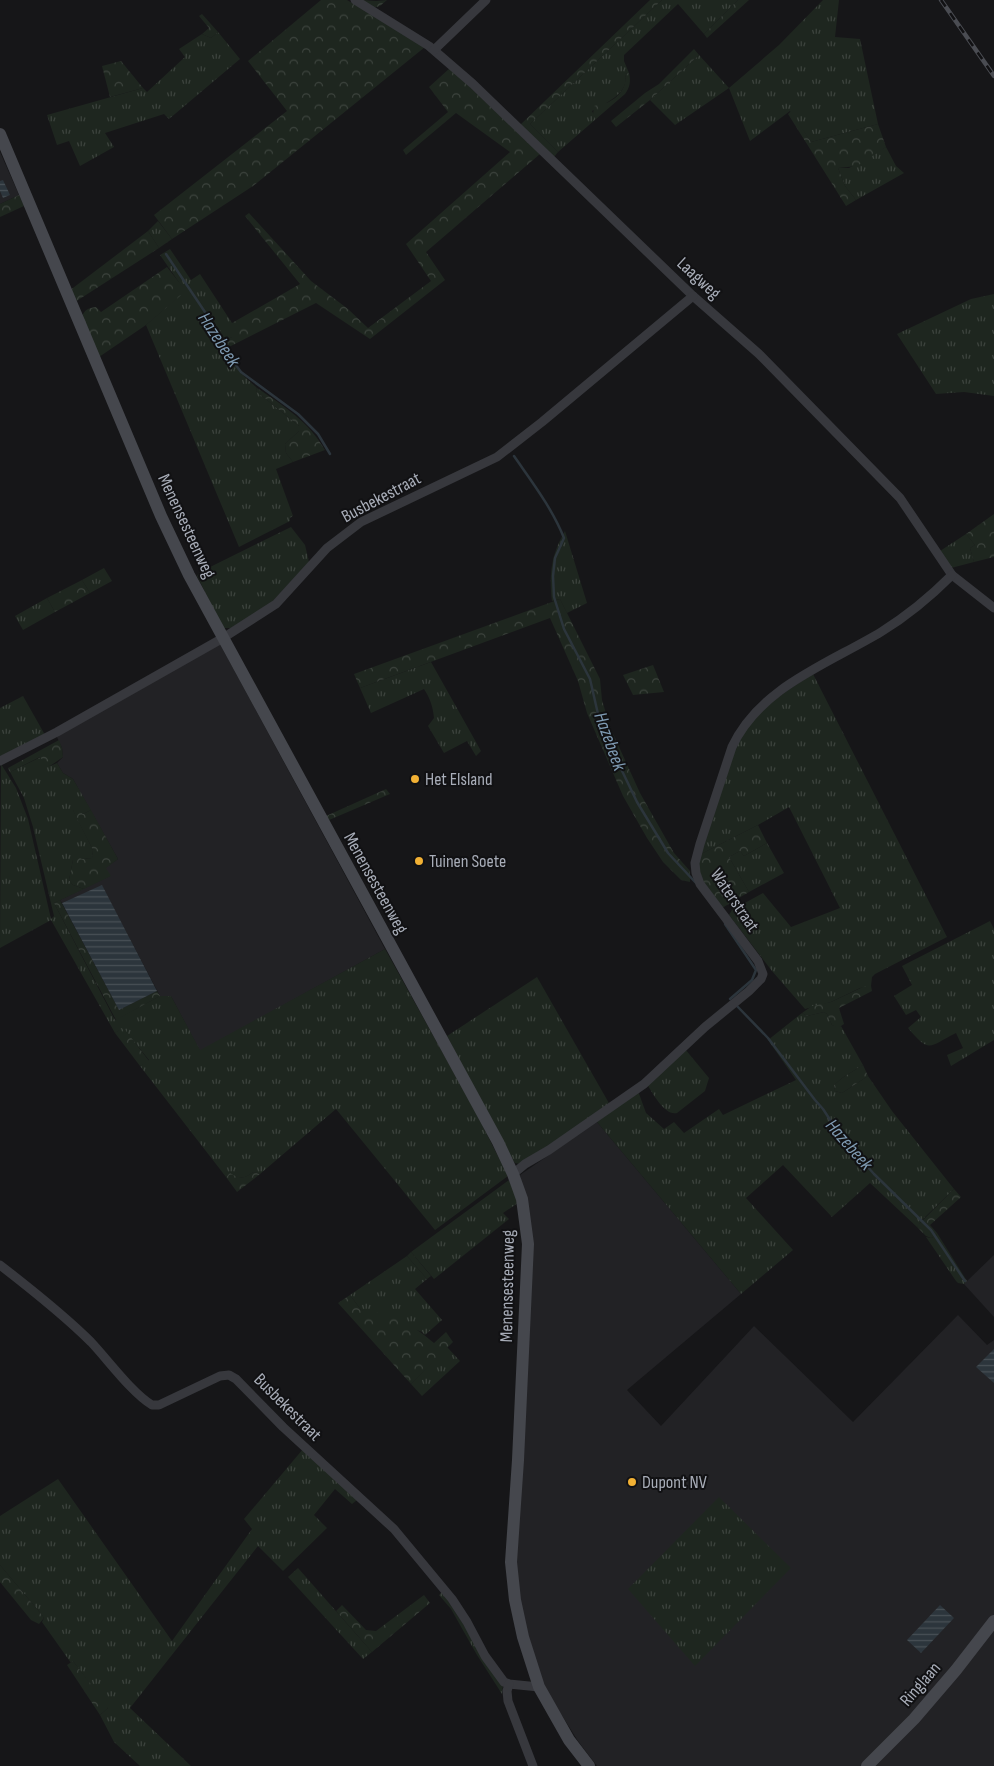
<svg xmlns="http://www.w3.org/2000/svg" width="994" height="1766" viewBox="0 0 994 1766" font-family="'Sofia Sans Condensed',sans-serif">
<defs>
<pattern id="grass-tufts" width="24" height="20" patternUnits="userSpaceOnUse" patternTransform="scale(1.25)"><rect width="24" height="20" fill="#1e261f"/><path d="M3 7l-1-3M5 7V3M7 7l1-3M15 17l-1-3M17 17v-4M19 17l1-3" fill="none" stroke="#3c433d"/></pattern>
<pattern id="forest-crowns" width="20" height="18" patternUnits="userSpaceOnUse" patternTransform="scale(1.25)"><rect width="20" height="18" fill="#1e261f"/><path d="M2 6a3 3 0 1 1 6 0M12 15a3 3 0 1 1 6 0" fill="none" stroke="#3c433d"/></pattern>
<pattern id="water-rules" width="6" height="5" patternUnits="userSpaceOnUse" patternTransform="scale(1.25)"><rect width="6" height="5" fill="#2c353c"/><path d="M0 2.5h6" fill="none" stroke="#485056"/></pattern>
</defs>
<rect width="100%" height="100%" fill="#161618"/>
<g fill="#222225">
<path d="M0,152L19,195L0,204Z"/>
<path d="M220,644L385,949L200,1051L171,996H160L102,886L62,903L60,900L110,876L105,868L118,859L73,779L63,773L57,763L63,757L62,748L56,735Z"/>
<path d="M597,1122L741,1294L627,1390L661,1426L754,1326L853,1422L958,1315L987,1345L994,1340V1766H597L578,1741L546,1690L528,1642L519,1593L515,1543L533,1240L520,1175Z"/>
<path d="M994,1255V1317L964,1284Z"/>
</g>
<g fill="url(#grass-tufts)">
<path d="M662,0H738L704,34L678,4L624,55V61L629,73L625,74C630,93 606,103 592,111L596,119L558,152L530,124Z"/>
<path d="M823,0H839L835,37L860,39L878,124L811,142L790,111L750,141L729,88L675,125L650,100L699,55L729,88L779,45Z"/>
<path d="M218,32L240,59L169,119L164,114L105,133L114,147L80,166L69,141L57,145L47,115L143,88L147,92L185,57L179,49L202,34L211,38Z"/>
<path d="M886,147L896,166L904,173L856,200L845,186L838,168H849Z"/>
<path d="M158,221L172,239L159,248L148,231Z"/>
<path d="M170,249L191,280L200,274L232,323V337L219,343C230,362 240,373 257,388L256,391L299,426V431L285,444L286,453L293,462L276,469L293,516L290,518V521L239,547L146,325L185,291L160,255Z"/>
<path d="M994,294V396L964,392L936,394L897,334L971,299Z"/>
<path d="M291,527L305,545L309,562L271,603L231,628H223L197,576L200,572Z"/>
<path d="M565,531L587,603L567,613L560,599L552,601C549,574 551,555 565,531Z"/>
<path d="M966,534L975,545L970,548L974,562L951,568L940,551Z"/>
<path d="M104,568L112,581L90,593L82,580Z"/>
<path d="M47,598L55,612L23,630L15,616Z"/>
<path d="M431,662L481,751L476,756L467,741L444,753L428,726L434,718C433,707 430,698 424,689L371,713L360,688Z"/>
<path d="M813,674L947,937L875,974L872,977L871,986L860,988L831,1002L805,1009L772,971L729,915L732,910L763,893L791,927L840,908L789,807L758,825L699,855L736,743C756,710 782,694 813,674Z"/>
<path d="M23,696L45,735L0,759V708Z"/>
<path d="M41,757L50,766L57,763L63,773L73,779L91,810L83,814L73,810L93,850L92,858L73,860L69,880L73,885L84,889L54,903L115,1020L160,996H171L200,1050L385,949L475,1111L508,1176L435,1230L336,1109L260,1174L253,1172C245,1179 239,1179 230,1174L226,1177L140,1066L149,1060L123,1028L115,1033L51,920L0,948L1,764L16,788L28,819L51,919L54,916L33,827L24,798L10,772Z"/>
<path d="M767,843L784,873L749,892L729,857L740,851L744,856Z"/>
<path d="M990,921L994,929V1040L951,1066L947,1055L963,1048L956,1033C928,1047 930,1054 908,1028L921,1017L916,1010L906,1015L894,996L912,985L902,966Z"/>
<path d="M537,977L610,1105L520,1164L515,1163L512,1159L447,1036Z"/>
<path d="M824,1012L827,1014L832,1025L838,1027L841,1026L863,1065L842,1078L834,1085L835,1091L842,1093L868,1076L892,1111L954,1189L923,1219L917,1227L870,1183L832,1217L783,1165L746,1198L793,1250L741,1294L597,1122L638,1091L646,1113L664,1129L674,1122L684,1133L719,1109L723,1115L796,1080L768,1040L802,1013L807,1016Z"/>
<path d="M685,1049L709,1078L705,1091L677,1113C665,1116 653,1094 647,1084Z"/>
<path d="M509,1180L518,1203L503,1213L509,1219L434,1279L411,1252Z"/>
<path d="M937,1233L967,1281L964,1284L958,1283L956,1281L926,1237L931,1238L936,1236Z"/>
<path d="M407,1256L427,1279L415,1289L442,1320L425,1335L422,1332L361,1310L350,1295Z"/>
<path d="M447,1347L460,1361L422,1396L411,1384Z"/>
<path d="M303,1449L357,1500L352,1504L335,1489L314,1515L327,1528L283,1571L258,1546L130,1708L191,1766H140L114,1742L100,1715L108,1708L73,1661L71,1663L42,1622L44,1618L42,1615L0,1565V1516L58,1479L172,1641L252,1529L244,1519Z"/>
<path d="M719,1497L791,1568L695,1666L628,1589Z"/>
<path d="M298,1568L372,1652L363,1659L288,1577Z"/>
<path d="M442,1592L503,1685L502,1694L477,1655L451,1609L439,1595Z"/>
</g>
<g fill="url(#forest-crowns)">
<path d="M321,0H347L425,47L253,186L172,239L154,215L287,111L248,61Z"/>
<path d="M362,0L376,1L387,0L380,6L373,8Z"/>
<path d="M650,0H662L530,124L558,152L554,157L520,125Z"/>
<path d="M738,0H749L707,38L704,34Z"/>
<path d="M202,14L218,32L211,38L202,34L209,28L199,16Z"/>
<path d="M694,49L699,55L650,100L616,127L611,121L645,93L659,84Z"/>
<path d="M121,61L143,88L110,97L102,66Z"/>
<path d="M450,68L540,154L426,252L445,280L370,339L316,303L223,350L219,343L232,337V323L300,284L245,216L249,213L311,281L348,309L368,328L431,281L406,244L510,152L456,113L406,155L403,150L448,112L429,87Z"/>
<path d="M629,73C631,81 630,87 625,94L596,119L593,115L594,106C599,104 601,105 606,103C618,99 628,86 625,74Z"/>
<path d="M791,111L811,142L878,124L886,147L857,166L838,168L845,186L856,200L846,206L788,114Z"/>
<path d="M19,195L24,206L0,217V204Z"/>
<path d="M148,231L159,248L75,302L69,291Z"/>
<path d="M167,267L186,291L146,325L99,357L82,317C84,310 88,308 96,307L101,312Z"/>
<path d="M257,388C284,406 309,422 325,450L293,462L286,453L285,444L299,431V426L256,391Z"/>
<path d="M994,514V557L974,562L970,548L975,545L966,534Z"/>
<path d="M82,580L90,593L55,612L47,598Z"/>
<path d="M560,599L600,679L602,700L610,727L640,793L674,853L690,871V882L681,880L663,862L647,838L623,796L587,713L578,681L550,618L360,688L354,674Z"/>
<path d="M653,665L664,692L633,695L623,675Z"/>
<path d="M59,740L62,748L63,757L50,766L45,764L40,757L10,772L8,768Z"/>
<path d="M386,789L390,794L329,820L326,816Z"/>
<path d="M77,809L83,814L91,810L118,859L106,868L111,876L84,889L73,885L69,880L74,855L82,859L92,858L93,850L75,815L73,810Z"/>
<path d="M758,825L767,843L744,856L740,851L729,857L749,892L722,908L707,889L697,870L699,855Z"/>
<path d="M60,900L119,1010L157,991L160,996L116,1020L54,903Z"/>
<path d="M865,986H871L872,991L839,1008L844,1024L838,1028L832,1025L827,1014L824,1012L807,1016L802,1013L812,1006L831,1002Z"/>
<path d="M123,1027L149,1061L140,1066L115,1033Z"/>
<path d="M863,1065L868,1076L842,1093L835,1091L834,1085L842,1078Z"/>
<path d="M253,1172L260,1174L237,1192L226,1177L230,1173C239,1179 245,1179 253,1172Z"/>
<path d="M954,1189L961,1197L930,1225L937,1233L936,1236L931,1238L926,1236L917,1227L918,1225Z"/>
<path d="M411,1252L431,1276L427,1279L407,1256Z"/>
<path d="M350,1295L361,1310C391,1314 411,1323 434,1343L446,1332L453,1342L411,1384L338,1303Z"/>
<path d="M0,1565L42,1615L44,1618L39,1624L31,1620L0,1582Z"/>
<path d="M424,1595L430,1603L372,1652L336,1611L342,1605L366,1630L376,1631Z"/>
<path d="M73,1661L107,1705L108,1708L100,1715L67,1665Z"/>
</g>
<g fill="url(#water-rules)">
<path d="M3,180L10,195L3,198L0,191V181Z"/>
<path d="M102,885L157,991L119,1010L62,903Z"/>
<path d="M994,1349V1383L976,1367Z"/>
<path d="M940,1605L954,1618L921,1653L907,1640Z"/>
</g>
<g fill="none" stroke-linecap="round" stroke-linejoin="round">
<g stroke="#2c353c" stroke-width="2.5">
<path d="M166,254L211,321L229,356L241,372L298,414L318,434L330,454"/>
<path d="M514,456C532,482 552,508 564,538L555,558L553,576L554,597L564,629L590,679L598,714L612,750L637,802L668,853L696,883"/>
<path d="M725,924L756,970L752,980L730,999"/>
<path d="M737,1006L768,1038L815,1100L823,1109L842,1138L874,1174L931,1230L965,1281"/>
</g>
<g stroke="#37383d" stroke-width="9">
<path d="M355,0L429,46L473,84L693,296L759,354L900,498L952,575L994,608"/>
<path d="M434,50L486,0"/>
<path d="M0,761L57,732L223,638L276,604L327,548L361,522L497,457L542,422L693,296"/>
<path d="M513,1174L525,1164L549,1150L644,1084L705,1027L749,991L761,979L763,974L758,961L700,884L696,873L695,863L700,844L732,747C760,687 828,664 881,632C907,616 931,596 952,575"/>
<path d="M0,1265C31,1289 63,1314 91,1342C108,1360 132,1393 152,1405H159L220,1376L229,1375L236,1379L283,1427L394,1529L452,1599L467,1622L485,1656L504,1682L509,1684L539,1687"/>
<path d="M509,1684L507,1691L508,1701L533,1766"/>
</g>
<g stroke="#45474d" stroke-width="12">
<path d="M0,134L161,516L189,575L498,1142L513,1174L522,1199L528,1244L518,1460L511,1562L515,1600L523,1637L539,1687L569,1740L589,1766"/>
<path d="M867,1766L914,1719L956,1670L994,1621"/>
</g>
<defs>
<path id="rail" d="M941,0L994,76"/>
</defs>
<use href="#rail" stroke="#4a4c52" stroke-width="4.5"/>
<use href="#rail" stroke="#111113" stroke-width="2.5" stroke-dasharray="8" stroke-linecap="butt"/>
</g>
<g fill="#f2b134" stroke="#111113" stroke-width="2">
<circle cx="415" cy="779" r="5"/>
<circle cx="419" cy="861" r="5"/>
<circle cx="632" cy="1482" r="5"/>
</g>
<g text-anchor="middle" stroke-width="4" stroke-linejoin="round" paint-order="stroke">
<g font-size="18" fill="#a8adb8" stroke="#111113">
<text transform="translate(699 278) rotate(43)" y="6">Laagweg</text>
<text transform="translate(381 497) rotate(-28)" y="6">Busbekestraat</text>
<text transform="translate(187 526) rotate(65)" y="6">Menensesteenweg</text>
<text transform="translate(376 883) rotate(61)" y="6">Menensesteenweg</text>
<text transform="translate(735 900) rotate(56)" y="6">Waterstraat</text>
<text transform="translate(507 1286) rotate(-89)" y="6">Menensesteenweg</text>
<text transform="translate(288 1407) rotate(45)" y="6">Busbekestraat</text>
<text transform="translate(920 1684) rotate(-49)" y="6">Ringlaan</text>
</g>
<g font-size="18" fill="#a8adb8" stroke="#111113" text-anchor="start">
<text x="425" y="785">Het Elsland</text>
<text x="429" y="867">Tuinen Soete</text>
<text x="642" y="1488">Dupont NV</text>
</g>
<g font-size="19" font-style="italic" fill="#7f9bb3" stroke="#111113">
<text transform="translate(220 339) rotate(57)" y="7">Hazebeek</text>
<text transform="translate(611 741) rotate(70)" y="7">Hazebeek</text>
<text transform="translate(850 1144) rotate(49)" y="7">Hazebeek</text>
</g>
</g>
</svg>
